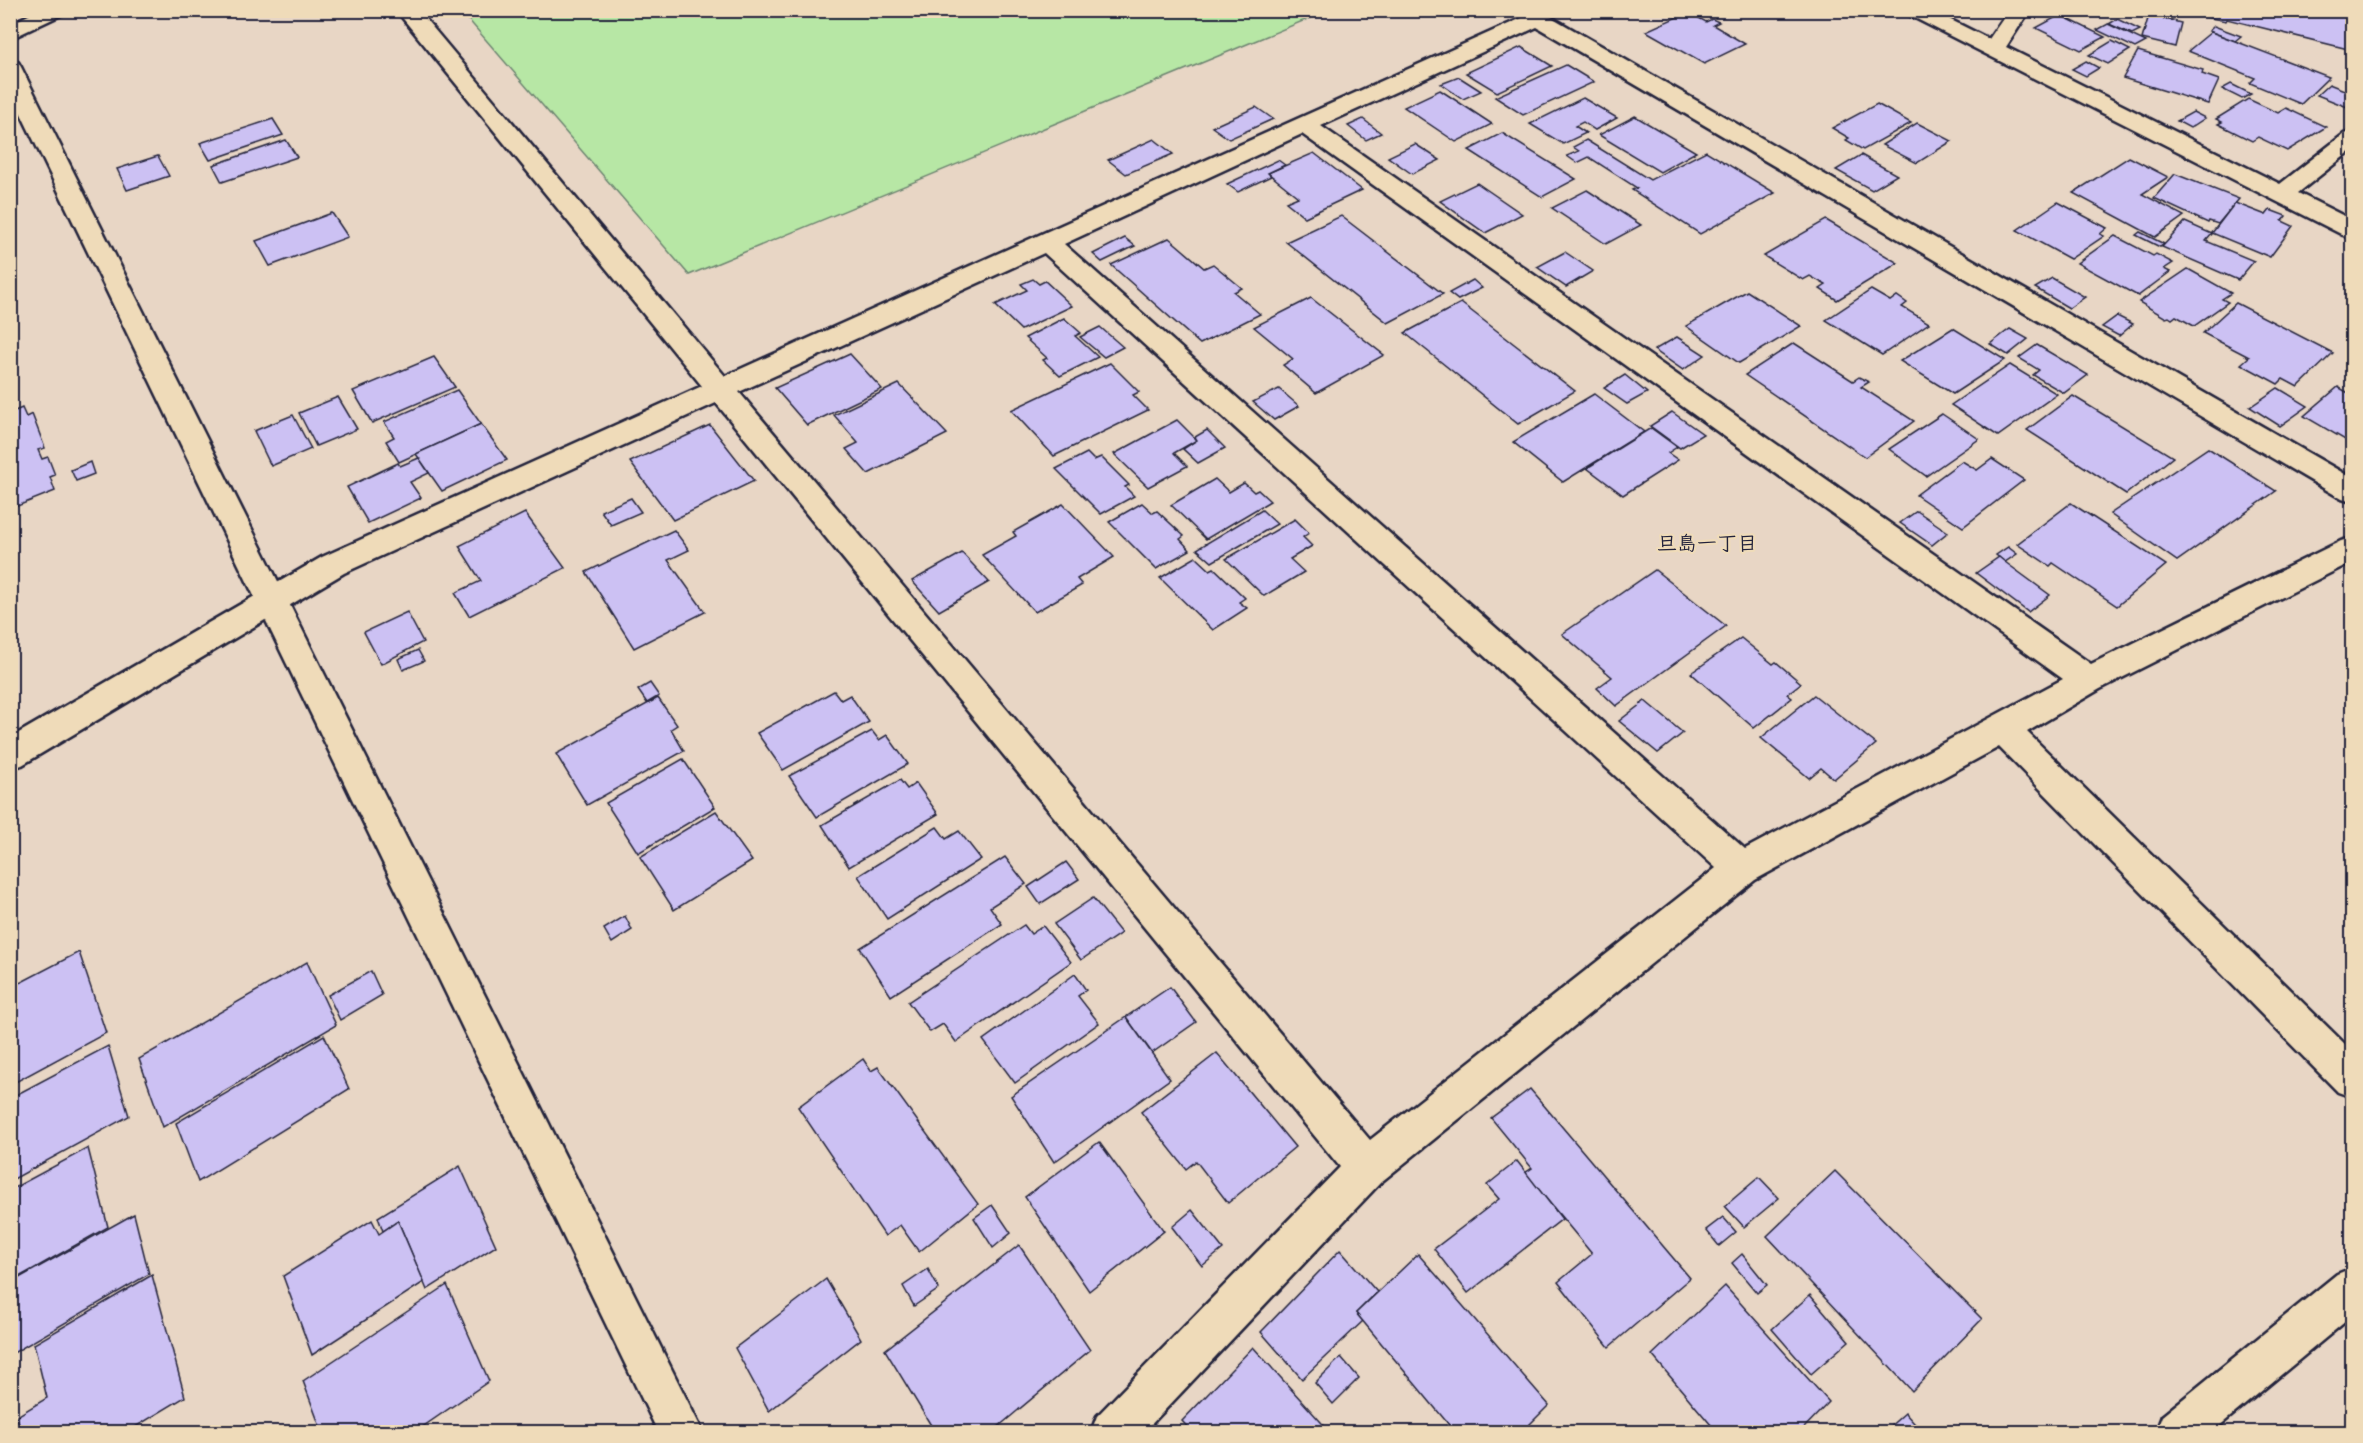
<svg xmlns="http://www.w3.org/2000/svg" width="2363" height="1443" viewBox="0 0 2363 1443" font-family="Delius,'Klee One',sans-serif">
<rect width="100%" height="100%" fill="#e8d6c5"/>
<filter id="ink" filterUnits="userSpaceOnUse"><feTurbulence type="fractalNoise" baseFrequency=".0167" numOctaves="2"/><feDisplacementMap in="SourceGraphic" scale="12" xChannelSelector="R" yChannelSelector="G"/><feConvolveMatrix kernelMatrix="1 2 1 2 8 2 1 2 1" color-interpolation-filters="sRGB"/></filter>
<g filter="url(#ink)">
<path fill="#b7e7a5" stroke="#6c8470" stroke-width="1.5" d="M461,11H1327L689,275Z"/>
<g fill="#ccc1f3" stroke="#22223b" stroke-width="1.5">
<path d="M2205,10H2316L2352,18V50L2227,19L2226,21L2206,17Z"/>
<path d="M1688,12L1706,22L1712,19L1719,22L1713,25L1745,44L1704,64L1646,31Z"/>
<path d="M2060,15L2105,37L2081,50L2036,28Z"/>
<path d="M2149,15L2181,23L2175,47L2142,39Z"/>
<path d="M2117,19L2140,30L2132,34L2109,24Z"/>
<path d="M2108,24L2146,42L2135,48L2097,30Z"/>
<path d="M2214,26L2241,36L2235,41L2209,31Z"/>
<path d="M2211,32L2235,41L2329,77L2301,104L2250,83L2255,78L2188,51Z"/>
<path d="M2112,41L2130,50L2108,64L2089,55Z"/>
<path d="M1521,47L1552,66L1497,92L1466,73Z"/>
<path d="M2138,51L2203,70L2202,74L2219,80L2208,104L2123,78Z"/>
<path d="M2086,61L2099,68L2086,76L2072,69Z"/>
<path d="M1566,65L1594,82L1523,115L1495,97Z"/>
<path d="M1459,77L1481,91L1463,99L1441,84Z"/>
<path d="M2231,84L2251,94L2242,99L2222,89Z"/>
<path d="M2329,84L2352,93V106L2350,108L2317,95Z"/>
<path d="M1440,90L1492,124L1456,142L1404,107Z"/>
<path d="M1583,98L1617,118L1595,130L1583,122L1575,126L1586,133L1563,144L1530,124Z"/>
<path d="M2248,99L2278,113L2286,108L2326,127L2287,151L2258,137L2252,141L2218,124L2222,122L2216,119Z"/>
<path d="M1877,104L1911,123L1863,150L1846,140L1849,138L1832,128Z"/>
<path d="M1256,107L1273,119L1229,139L1212,127Z"/>
<path d="M2193,112L2205,118L2190,128L2177,121Z"/>
<path d="M1635,116L1696,152L1660,172L1599,135Z"/>
<path d="M273,119L283,135L210,160L200,143Z"/>
<path d="M1363,119L1381,133L1366,140L1348,126Z"/>
<path d="M1917,123L1952,141L1917,163L1882,145Z"/>
<path d="M1502,133L1576,179L1542,197L1469,150Z"/>
<path d="M1154,139L1173,154L1126,174L1108,160Z"/>
<path d="M286,140L297,157L222,182L213,165Z"/>
<path d="M1586,140L1650,180L1706,151L1775,193L1700,234L1632,190L1637,188L1589,157L1577,163L1567,156L1579,151L1573,147Z"/>
<path d="M1415,144L1440,160L1412,174L1388,157Z"/>
<path d="M1314,153L1362,190L1305,217L1286,202L1298,197L1268,173Z"/>
<path d="M1861,155L1897,175L1872,190L1836,170Z"/>
<path d="M158,156L169,176L127,190L117,169Z"/>
<path d="M2129,157L2168,177L2142,194L2184,216L2155,237L2073,193Z"/>
<path d="M1278,160L1285,165L1268,173L1271,176L1238,192L1227,184Z"/>
<path d="M2175,174L2239,199L2218,224L2209,221L2208,223L2154,198Z"/>
<path d="M1477,183L1522,214L1485,233L1440,201Z"/>
<path d="M1587,190L1641,225L1606,244L1552,208Z"/>
<path d="M2058,202L2107,228L2100,234L2104,236L2070,259L2017,230Z"/>
<path d="M2235,203L2266,215L2270,210L2286,216L2282,221L2293,226L2270,257L2212,233Z"/>
<path d="M332,213L348,237L270,266L256,241Z"/>
<path d="M1341,216L1443,294L1388,323L1286,242Z"/>
<path d="M1826,220L1898,263L1837,300L1820,289L1826,285L1810,276L1803,280L1764,256Z"/>
<path d="M2185,222L2212,234L2206,241L2254,261L2238,280L2162,247Z"/>
<path d="M2140,232L2164,244L2160,247L2136,235Z"/>
<path d="M2115,236L2153,256L2156,254L2173,263L2164,269L2170,272L2138,296L2077,263Z"/>
<path d="M1125,238L1135,246L1102,262L1093,254Z"/>
<path d="M1169,238L1204,268L1213,264L1242,288L1234,292L1260,314L1200,344L1111,265Z"/>
<path d="M1565,252L1593,271L1566,287L1537,267Z"/>
<path d="M2188,269L2231,293L2222,299L2228,302L2194,326L2176,316L2172,319L2169,317L2166,318L2139,302Z"/>
<path d="M2052,278L2085,297L2069,308L2035,288Z"/>
<path d="M1033,279L1039,284L1045,281L1072,306L1021,330L995,305L1027,290L1021,284Z"/>
<path d="M1473,280L1482,288L1458,300L1449,293Z"/>
<path d="M1871,290L1890,301L1897,296L1907,303L1902,307L1929,323L1882,355L1826,320Z"/>
<path d="M1747,291L1801,326L1739,363L1686,326Z"/>
<path d="M1311,298L1384,355L1316,393L1283,365L1293,359L1254,327Z"/>
<path d="M1461,303L1575,391L1518,424L1405,333Z"/>
<path d="M2236,303L2333,353L2298,387L2283,379L2278,384L2241,364L2249,357L2203,333Z"/>
<path d="M2117,316L2133,324L2119,336L2102,327Z"/>
<path d="M1064,318L1081,333L1075,336L1098,357L1060,376L1043,360L1047,358L1025,338Z"/>
<path d="M1100,327L1123,347L1104,357L1080,337Z"/>
<path d="M1953,328L2005,360L1953,394L1900,361Z"/>
<path d="M2010,329L2028,339L2008,355L1990,344Z"/>
<path d="M1677,337L1705,355L1683,370L1654,350Z"/>
<path d="M1794,343L1853,381L1859,377L1869,382L1861,387L1914,421L1865,457L1745,375Z"/>
<path d="M2037,345L2088,375L2064,393L2033,375L2039,370L2019,358Z"/>
<path d="M850,354L882,389L807,425L775,388Z"/>
<path d="M434,357L455,387L372,423L353,391Z"/>
<path d="M1110,363L1139,392L1133,395L1148,410L1054,456L1011,410Z"/>
<path d="M2010,365L2057,394L1998,436L1951,405Z"/>
<path d="M1625,375L1647,393L1627,404L1604,388Z"/>
<path d="M899,384L947,434L868,474L846,449L858,443L834,415Z"/>
<path d="M2338,387L2352,395V444L2304,416Z"/>
<path d="M2278,388L2308,406L2280,426L2250,407Z"/>
<path d="M1279,389L1299,406L1274,420L1253,402Z"/>
<path d="M457,390L481,424L399,462L386,441L394,437L384,422Z"/>
<path d="M1594,394L1644,432L1563,482L1513,442Z"/>
<path d="M2073,396L2173,457L2126,494L2027,430Z"/>
<path d="M338,397L357,429L316,446L299,413Z"/>
<path d="M22,408L26,417L32,414L45,448L38,450L42,459L48,457L55,475L50,477L55,491L10,509V413Z"/>
<path d="M1672,412L1703,434L1680,448L1650,426Z"/>
<path d="M1942,414L1979,439L1926,476L1889,449Z"/>
<path d="M293,415L311,449L271,466L254,431Z"/>
<path d="M1177,420L1197,440L1174,453L1187,466L1148,487L1114,454Z"/>
<path d="M481,424L507,460L442,491L416,454Z"/>
<path d="M710,425L754,481L673,520L630,462Z"/>
<path d="M1651,428L1677,447L1668,453L1678,460L1623,495L1587,468Z"/>
<path d="M1207,430L1225,448L1198,463L1183,449L1197,440L1195,437Z"/>
<path d="M2208,448L2276,491L2177,561L2110,514Z"/>
<path d="M1087,453L1094,460L1101,457L1129,485L1125,487L1134,496L1101,514L1056,469Z"/>
<path d="M419,458L429,473L410,482L421,498L368,523L347,487L398,463L400,466Z"/>
<path d="M1992,459L2024,480L1963,527L1916,495L1962,461L1977,470Z"/>
<path d="M90,462L94,474L76,481L71,470Z"/>
<path d="M1215,479L1229,492L1244,483L1254,492L1258,490L1270,501L1206,539L1171,505Z"/>
<path d="M631,498L641,512L611,525L601,511Z"/>
<path d="M1142,503L1153,513L1157,511L1184,536L1180,539L1190,550L1156,569L1109,522Z"/>
<path d="M2071,503L2166,565L2117,606L2053,563L2050,566L2017,544Z"/>
<path d="M1063,504L1114,557L1077,579L1082,585L1035,612L982,555L1016,536L1013,532Z"/>
<path d="M1262,510L1277,524L1212,562L1197,549Z"/>
<path d="M1917,511L1948,532L1932,545L1900,523Z"/>
<path d="M525,513L565,568L469,616L455,593L481,581L459,546Z"/>
<path d="M1295,519L1309,533L1303,537L1312,546L1290,559L1304,572L1264,596L1226,559Z"/>
<path d="M674,530L689,550L668,560L705,612L634,648L586,572Z"/>
<path d="M2008,547L2017,554L2005,562L1996,555Z"/>
<path d="M962,553L989,582L939,611L912,581Z"/>
<path d="M1196,557L1210,570L1214,568L1245,598L1239,602L1247,608L1213,630L1160,578Z"/>
<path d="M1999,557L2005,562L2050,595L2028,612L1976,573Z"/>
<path d="M1655,570L1726,626L1616,706L1597,688L1612,677L1562,634Z"/>
<path d="M407,612L423,642L381,664L364,632Z"/>
<path d="M1741,638L1773,664L1776,662L1801,683L1787,694L1792,698L1754,728L1691,673Z"/>
<path d="M418,650L424,661L403,670L398,659Z"/>
<path d="M650,683L659,696L647,703L638,690Z"/>
<path d="M834,691L841,700L850,695L869,722L783,770L757,733Z"/>
<path d="M1814,695L1876,744L1834,779L1821,768L1809,778L1761,738Z"/>
<path d="M658,698L677,725L671,729L684,751L587,805L556,754Z"/>
<path d="M1645,701L1683,733L1658,753L1619,721Z"/>
<path d="M872,731L879,740L887,735L908,764L817,817L789,776Z"/>
<path d="M683,759L715,807L638,853L606,803Z"/>
<path d="M900,780L907,789L916,783L938,814L849,867L822,825Z"/>
<path d="M716,811L752,861L674,910L640,857Z"/>
<path d="M937,827L946,839L959,831L981,859L887,919L858,876Z"/>
<path d="M1005,857L1026,884L990,907L1002,924L891,996L860,948Z"/>
<path d="M1066,862L1079,879L1040,904L1028,887Z"/>
<path d="M1093,898L1121,933L1081,960L1054,924Z"/>
<path d="M625,916L632,930L612,943L604,929Z"/>
<path d="M1024,925L1031,934L1043,926L1071,962L956,1042L943,1024L930,1032L908,1002Z"/>
<path d="M79,952L106,1033L10,1085V988Z"/>
<path d="M307,962L336,1025L163,1127L139,1059Z"/>
<path d="M371,971L382,995L340,1020L328,995Z"/>
<path d="M1075,974L1086,990L1078,996L1099,1023L1015,1083L983,1040Z"/>
<path d="M1170,987L1196,1022L1152,1053L1126,1017Z"/>
<path d="M1126,1017L1170,1079L1054,1162L1011,1096Z"/>
<path d="M324,1035L349,1089L198,1182L176,1123Z"/>
<path d="M108,1046L129,1116L10,1181V1098Z"/>
<path d="M1217,1053L1295,1147L1228,1203L1196,1161L1186,1169L1141,1112Z"/>
<path d="M863,1059L871,1071L878,1067L978,1204L919,1252L900,1225L885,1236L798,1107Z"/>
<path d="M1530,1089L1690,1278L1609,1347L1558,1282L1592,1254L1525,1173L1532,1168L1491,1118Z"/>
<path d="M1099,1142L1164,1231L1089,1291L1025,1197Z"/>
<path d="M88,1148L108,1227L10,1282V1190Z"/>
<path d="M1517,1161L1562,1219L1468,1293L1434,1249L1499,1199L1487,1185Z"/>
<path d="M460,1166L496,1246L427,1290L398,1221L383,1231L378,1217Z"/>
<path d="M1835,1171L1982,1319L1912,1391L1767,1236Z"/>
<path d="M1759,1177L1779,1198L1744,1227L1725,1206Z"/>
<path d="M992,1205L1011,1233L993,1248L974,1218Z"/>
<path d="M1192,1210L1223,1249L1202,1266L1172,1227Z"/>
<path d="M134,1214L149,1274L10,1355V1283Z"/>
<path d="M1723,1217L1736,1232L1719,1246L1706,1230Z"/>
<path d="M372,1220L379,1234L398,1221L424,1282L312,1355L283,1276Z"/>
<path d="M1019,1245L1090,1350L992,1432H935L885,1350Z"/>
<path d="M1340,1250L1377,1292L1356,1313L1363,1321L1302,1379L1261,1332Z"/>
<path d="M1418,1254L1549,1405L1522,1432H1455L1356,1313Z"/>
<path d="M1742,1254L1767,1285L1757,1293L1732,1263Z"/>
<path d="M928,1269L939,1289L914,1306L903,1286Z"/>
<path d="M152,1275L185,1397L127,1432H21L17,1416L47,1398L34,1344Z"/>
<path d="M826,1279L861,1339L769,1411L735,1348Z"/>
<path d="M447,1285L489,1381L415,1432H322L303,1381Z"/>
<path d="M1725,1286L1829,1402L1800,1432H1717L1652,1355Z"/>
<path d="M1810,1295L1849,1341L1811,1374L1772,1329Z"/>
<path d="M1253,1347L1330,1432H1192L1182,1421Z"/>
<path d="M1341,1357L1359,1378L1333,1404L1315,1383Z"/>
<path d="M1905,1413L1922,1432H1887L1886,1430Z"/>
</g>
<g fill="none" stroke-linecap="round" stroke-linejoin="round">
<defs>
<g id="minor">
<path d="M39,10H66L63,14L10,39V24Z"/>
<path d="M396,10H418L725,376L1522,18L1513,10H1539L2352,478V502L2342,499L1537,27L1321,126L2091,664L2341,541L2352,538V562L2100,689L2027,732L2352,1051V1097L2338,1092L1999,747L1755,880L1381,1182L1144,1432H1091L1097,1416L1340,1167L716,403L344,573L22,765L10,769V738L322,557L702,386ZM1302,134L2063,679L1745,849L1064,244ZM1044,253L1716,868L1370,1140L739,392Z"/>
<path d="M1904,10H1931L1989,39L2009,10H2030L2006,47L2280,184L2344,134L2352,132V150L2298,193L2352,220V238L2343,235L1907,14Z"/>
</g>
<g id="tertiary">
<path d="M10,61L18,62L21,67L703,1432H658L10,91Z"/>
<path d="M2352,1268V1316L2212,1432H2156L2162,1416L2337,1274Z"/>
</g>
</defs>
<use href="#minor" stroke="#22223b" stroke-width="5"/>
<use href="#tertiary" stroke="#22223b" stroke-width="5"/>
<use href="#minor" fill="#efdbb9" fill-rule="evenodd"/>
<use href="#tertiary" fill="#efdbb9" fill-rule="evenodd"/>
</g>
</g>
<g text-anchor="middle" stroke-width="4.5" stroke-linejoin="round" paint-order="stroke">
<g font-size="20" font-weight="bold" fill="#22223b" stroke="#efdbb9">
<text x="1707" y="550">旦島一丁目</text>
</g>
</g>
<rect width="2363" height="1443" fill="none" stroke="#efdbb9" stroke-width="36"/>
<rect x="18" y="18" width="2327" height="1407" fill="none" stroke="#22223b" stroke-width="2" filter="url(#ink)"/>
</svg>
